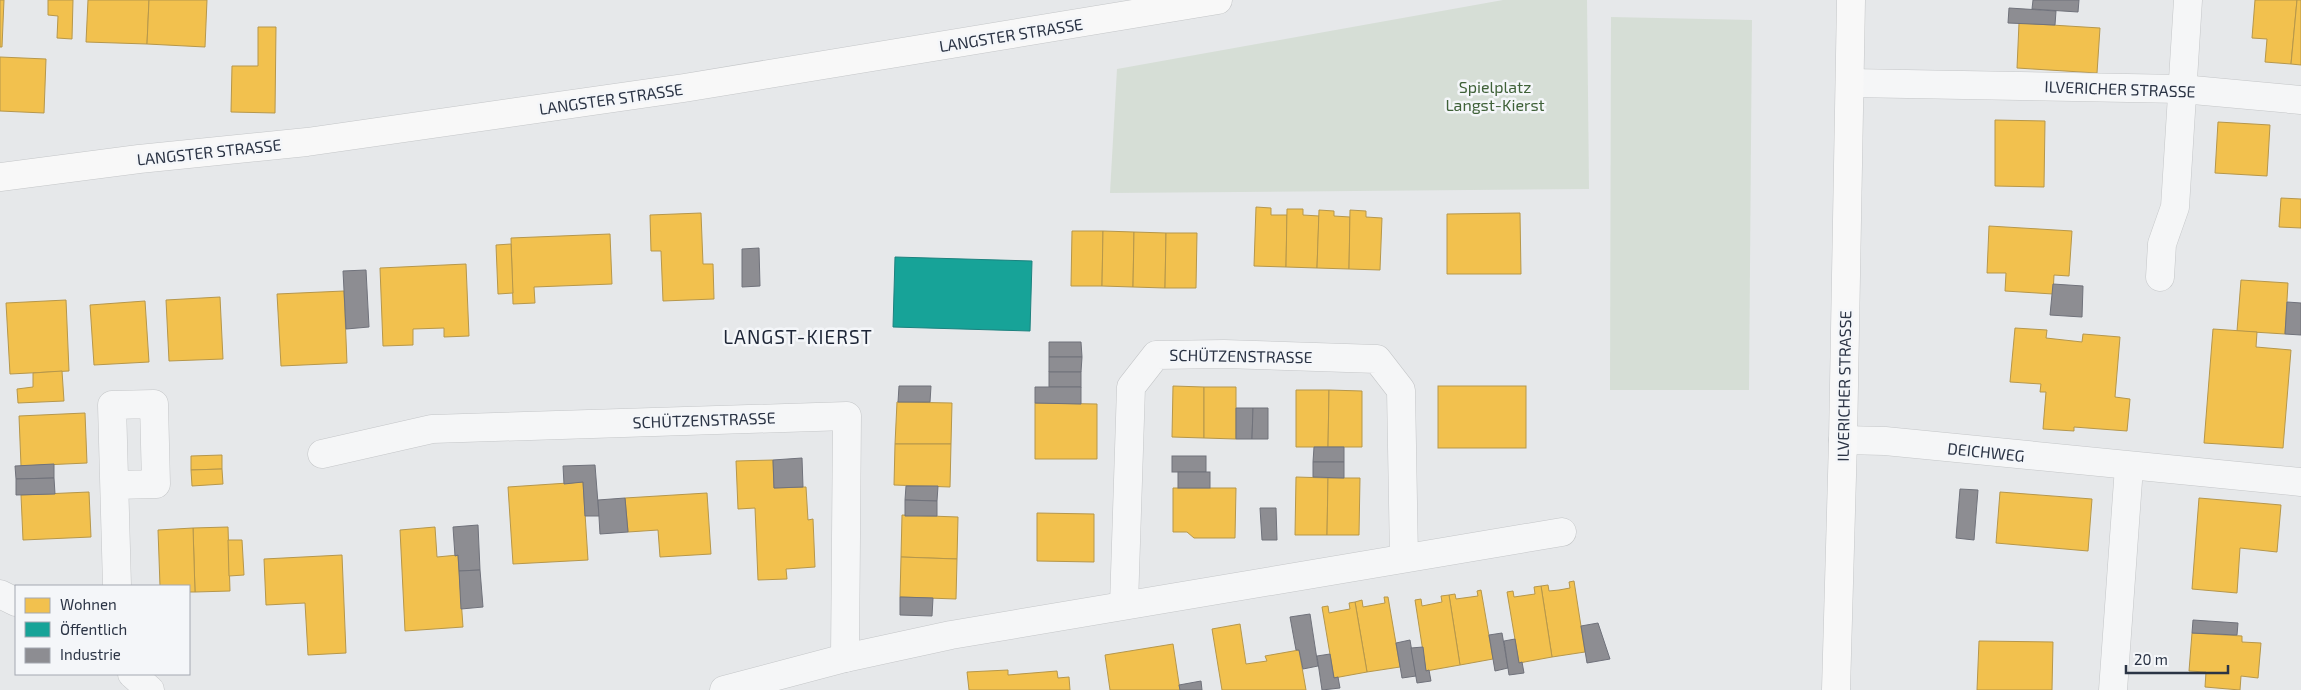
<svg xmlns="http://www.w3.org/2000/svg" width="2301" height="690" viewBox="0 0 2301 690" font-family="'Exo 2',sans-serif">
<rect width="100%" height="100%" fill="#e6e8ea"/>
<g fill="#d6ded6">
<path d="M1503,0H1587L1589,189L1110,193L1117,69Z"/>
<path d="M1611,17L1752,20L1749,390H1610Z"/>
</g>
<g fill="#f2c14e" stroke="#b6974b">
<path d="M0,0H4L2,47H0Z"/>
<path d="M48,0H73L72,39L57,38L58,16L48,15Z"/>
<path d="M88,0H149L147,44L86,42Z"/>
<path d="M149,0H207L205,47L147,44Z"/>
<path d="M2255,0H2297L2291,64L2265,62L2267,39L2252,38Z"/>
<path d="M2297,0H2301V65L2291,64Z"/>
<path d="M2019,23L2100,28L2097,73L2017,68Z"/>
<path d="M258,27H276L275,113L231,112L232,66H258Z"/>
<path d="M0,57L46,59L44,113L0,111Z"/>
<path d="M1995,120L2045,121L2044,187L1995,186Z"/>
<path d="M2218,122L2270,125L2267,176L2215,173Z"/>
<path d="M2281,198L2301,199V228L2279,227Z"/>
<path d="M1256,207L1271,208V215H1287L1286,267L1254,266Z"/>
<path d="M1287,209H1303V215L1319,216L1317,268L1286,267Z"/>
<path d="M1319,210L1334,211V216L1350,217L1349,269L1317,268Z"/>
<path d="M1350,210L1366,211V217L1382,218L1380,270L1349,269Z"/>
<path d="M701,213L703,264H713L714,299L663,301L661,251H651L650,215Z"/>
<path d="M1520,213L1521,274H1447V214Z"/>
<path d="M1989,226L2072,231L2069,276L2054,275L2053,294L2005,291L2006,273H1987Z"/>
<path d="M1072,231H1103L1102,286H1071Z"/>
<path d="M1103,231L1134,232L1133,287L1102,286Z"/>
<path d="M1134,232L1166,233L1165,288L1133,287Z"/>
<path d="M1166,233H1197L1196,288H1165Z"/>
<path d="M610,234L612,284L534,287L535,303L513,304L511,238Z"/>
<path d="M511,244L513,293L498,294L496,245Z"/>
<path d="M466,264L469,336L444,337V328L413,329V345L383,346L380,268Z"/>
<path d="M2241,280L2288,283L2285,334L2237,331Z"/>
<path d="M344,291L347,363L281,366L277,294Z"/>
<path d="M220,297L223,359L169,361L166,300Z"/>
<path d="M66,300L69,371L10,374L6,303Z"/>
<path d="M145,301L149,362L94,365L90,305Z"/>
<path d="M2015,328L2047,330L2046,338L2082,342L2083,334L2120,337L2115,397L2130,399L2127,431L2074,427V431L2043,429L2046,392H2040L2041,384L2010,382Z"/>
<path d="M2213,329L2257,332L2256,347L2291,350L2283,448L2204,443Z"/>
<path d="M62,371L64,401L18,403L17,389L33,387V373Z"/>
<path d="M1173,386L1204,387V438L1172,437Z"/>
<rect x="1438" y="386" width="88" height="62"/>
<path d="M1204,387H1236V439L1204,438Z"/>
<path d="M1296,390H1329L1328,447H1296Z"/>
<path d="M1329,390L1362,391V447H1328Z"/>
<path d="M897,402L952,403L951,444H895Z"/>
<path d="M1035,403L1097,404V459H1035Z"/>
<path d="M85,413L87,463L21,466L19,416Z"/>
<path d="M895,444H951L950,487L894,485Z"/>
<path d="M222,455V469L191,470V456Z"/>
<path d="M773,460L774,488L806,487L808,520L813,519L815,567L786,569L787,579L758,580L755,508L738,509L736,461Z"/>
<path d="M222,469L223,484L192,486L191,470Z"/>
<path d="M1296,477L1328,478L1327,535H1295Z"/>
<path d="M1328,478H1360L1359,535H1327Z"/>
<path d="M583,482L588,560L513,564L508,487Z"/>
<path d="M1173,488H1236L1235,538H1194L1187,532H1173Z"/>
<path d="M89,492L91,537L23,540L21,495Z"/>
<path d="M2000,492L2092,499L2088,551L1996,543Z"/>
<path d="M707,493L711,554L660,557L658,530L628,532L625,498Z"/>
<path d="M2199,498L2281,505L2277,552L2240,548L2237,593L2192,589Z"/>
<path d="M1037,513L1094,514V562L1037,561Z"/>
<path d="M902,515L958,517L957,559L901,557Z"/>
<path d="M228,527L230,591L195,592L193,528Z"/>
<path d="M435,527L437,557L458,555L463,627L405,631L400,530Z"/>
<path d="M193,528L195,592H189V586H160L158,530Z"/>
<path d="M228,540H242L244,575L229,576Z"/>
<path d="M342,555L346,653L308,655L305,603L266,605L264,559Z"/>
<path d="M901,557L957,559L956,599L900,597Z"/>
<path d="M1574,581L1585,652L1552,657L1541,586L1548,585L1549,591L1559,590L1570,588L1569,582Z"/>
<path d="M1541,586L1552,657L1519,663L1507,592L1513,591L1514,597L1535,594L1534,587Z"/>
<path d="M1481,590L1493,659L1460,665L1449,595L1455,594L1456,599L1478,596L1477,591Z"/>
<path d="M1449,595L1460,665L1426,671L1415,600L1421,599L1422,606L1442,602L1441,596Z"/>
<path d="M1384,597H1388L1400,667L1367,672L1355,602L1362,600L1363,607L1385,603Z"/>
<path d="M1355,602L1367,672L1334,678L1322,607L1328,606L1329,613L1339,611L1350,609L1349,603Z"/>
<path d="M1240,624L1246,664L1267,661L1265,656L1299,650L1306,690H1222L1212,629Z"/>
<path d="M2192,633L2242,636V642L2261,643L2258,678L2241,676L2240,690L2205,687L2206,672L2189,671Z"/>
<path d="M1979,641L2053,642L2052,690H1977Z"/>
<path d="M1173,644L1180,690H1110L1105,655Z"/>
<path d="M1008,670V675L1057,671L1058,678L1069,677L1070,690H969L967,672Z"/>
</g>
<path fill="#17a398" stroke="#1d827f" d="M895,257L1032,261L1030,331L893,327Z"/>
<g fill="#8d8d92" stroke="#70727b">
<path d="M2033,0H2079L2078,12L2032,9Z"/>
<path d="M2009,8L2056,11L2055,25L2008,23Z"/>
<path d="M759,248L760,286L742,287V249Z"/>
<path d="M366,270L369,327L346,329L343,271Z"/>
<path d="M2053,284L2083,286L2082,317L2050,315Z"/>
<path d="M2287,302L2301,303V335L2285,334Z"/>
<path d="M1049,342H1081L1082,357H1049Z"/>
<path d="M1049,357H1082L1081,372H1049Z"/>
<rect x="1049" y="372" width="32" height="15"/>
<path d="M899,386H931L930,402H898Z"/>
<path d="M1035,387H1081V404L1035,403Z"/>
<path d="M1236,408H1253L1252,439H1236Z"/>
<path d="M1253,408H1268V439H1252Z"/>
<path d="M1314,447H1344V462H1313Z"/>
<rect x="1172" y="456" width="34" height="16"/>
<path d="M802,458L803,487L774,488L773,460Z"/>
<path d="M1313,462H1344V478L1313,477Z"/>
<path d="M54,464V478L16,479L15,466Z"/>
<path d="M595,465L599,516H585L583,482L564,484L563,466Z"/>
<rect x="1178" y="472" width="32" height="16"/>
<path d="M54,478L55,494L16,495V479Z"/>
<path d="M906,486H938L937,501L905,500Z"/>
<path d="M1960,489L1978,490L1974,540L1956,538Z"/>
<path d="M625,498L628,532L600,534L598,500Z"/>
<path d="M905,500L937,501V516H905Z"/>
<path d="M1260,508H1276L1277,540H1262Z"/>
<path d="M478,525L480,570L459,571L458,555L455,556L453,527Z"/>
<path d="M480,570L483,607L461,609L459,571Z"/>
<path d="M900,597L933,598L932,616L900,615Z"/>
<path d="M1310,614L1318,666L1303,669L1299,650H1296L1290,617Z"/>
<path d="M2193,620L2238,623L2237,635L2192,633Z"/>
<path d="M1598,623L1610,659L1587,663L1581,626Z"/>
<path d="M1502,633L1508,668L1495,671L1489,635Z"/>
<path d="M1515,639L1519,663L1522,662L1524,673L1509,675L1504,641Z"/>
<path d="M1410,640L1416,676L1402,678L1396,643Z"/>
<path d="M1423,647L1426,671L1429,670L1431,681L1417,683L1411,648Z"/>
<path d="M1330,654L1334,678L1338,677L1340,688L1322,690L1317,656Z"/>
<path d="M1201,681L1202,690H1180L1179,685Z"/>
</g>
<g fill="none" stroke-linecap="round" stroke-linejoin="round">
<defs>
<g id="street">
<path d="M1850,83L2182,89L2301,100"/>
<path d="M2160,277L2162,244L2175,207L2188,0"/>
<path d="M1843,440L1885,441L2301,482"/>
<path d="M322,454L432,429L847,416L845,658"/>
<path d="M115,485L156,484L154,404L112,405L117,586"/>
<path d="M0,594L16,602"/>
<path d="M1124,605L1131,387L1156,355L1224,354L1377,359L1401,390L1404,558"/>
<path d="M132,674L150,690"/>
<path d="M724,690L845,658L951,635L1562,532"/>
<path d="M2113,690L2129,467"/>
</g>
<g id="secondary">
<path d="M0,177L139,159L307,142L684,88L1218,0"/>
<path d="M1836,690L1843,440L1851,0"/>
</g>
</defs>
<use href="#street" stroke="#c4c6c8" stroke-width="29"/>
<use href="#secondary" stroke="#c4c6c8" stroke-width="29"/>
<use href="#street" stroke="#f5f6f7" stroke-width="28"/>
<use href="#secondary" stroke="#f8f8f8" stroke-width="28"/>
</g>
<g text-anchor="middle" stroke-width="5" stroke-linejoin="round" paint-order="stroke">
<g font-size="16" fill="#2b3445" stroke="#f4f6f9">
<text transform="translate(1011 35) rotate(-9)" y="6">LANGSTER STRASSE</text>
<text transform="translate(2120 89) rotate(2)" y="6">ILVERICHER STRASSE</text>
<text transform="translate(611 99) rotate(-8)" y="6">LANGSTER STRASSE</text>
<text transform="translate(209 152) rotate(-6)" y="6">LANGSTER STRASSE</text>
<text transform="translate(1241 356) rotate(1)" y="6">SCHÜTZENSTRASSE</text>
<text transform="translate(1844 386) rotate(-89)" y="6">ILVERICHER STRASSE</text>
<text transform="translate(704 420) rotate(-2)" y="6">SCHÜTZENSTRASSE</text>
<text transform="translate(1986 452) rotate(6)" y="6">DEICHWEG</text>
</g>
<g font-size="16" fill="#3f6138" stroke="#f4f6f9">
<text x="1495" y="93">Spielplatz<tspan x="1495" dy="18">Langst-Kierst</tspan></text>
</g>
<g font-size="19" letter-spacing="1" fill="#1d2536" stroke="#f4f6f9">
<text x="798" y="344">LANGST-KIERST</text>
</g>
</g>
<rect x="15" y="585" width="175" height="90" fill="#f4f6f9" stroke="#a4a8b1"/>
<rect x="25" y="598" width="25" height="15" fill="#f2c14e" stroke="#a4a8b1"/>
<text x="60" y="610" font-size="15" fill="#2b3445">Wohnen</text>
<rect x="25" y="622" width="25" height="15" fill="#17a398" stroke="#a4a8b1"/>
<text x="60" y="635" font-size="15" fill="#2b3445">Öffentlich</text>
<rect x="25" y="648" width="25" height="15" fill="#8d8d92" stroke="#a4a8b1"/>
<text x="60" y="660" font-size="15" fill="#2b3445">Industrie</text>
<path d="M2126 665v8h102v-8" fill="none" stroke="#2b3445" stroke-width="2.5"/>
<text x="2134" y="665" font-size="15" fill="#2b3445" stroke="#f4f6f9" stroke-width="4" paint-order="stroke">20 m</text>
</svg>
